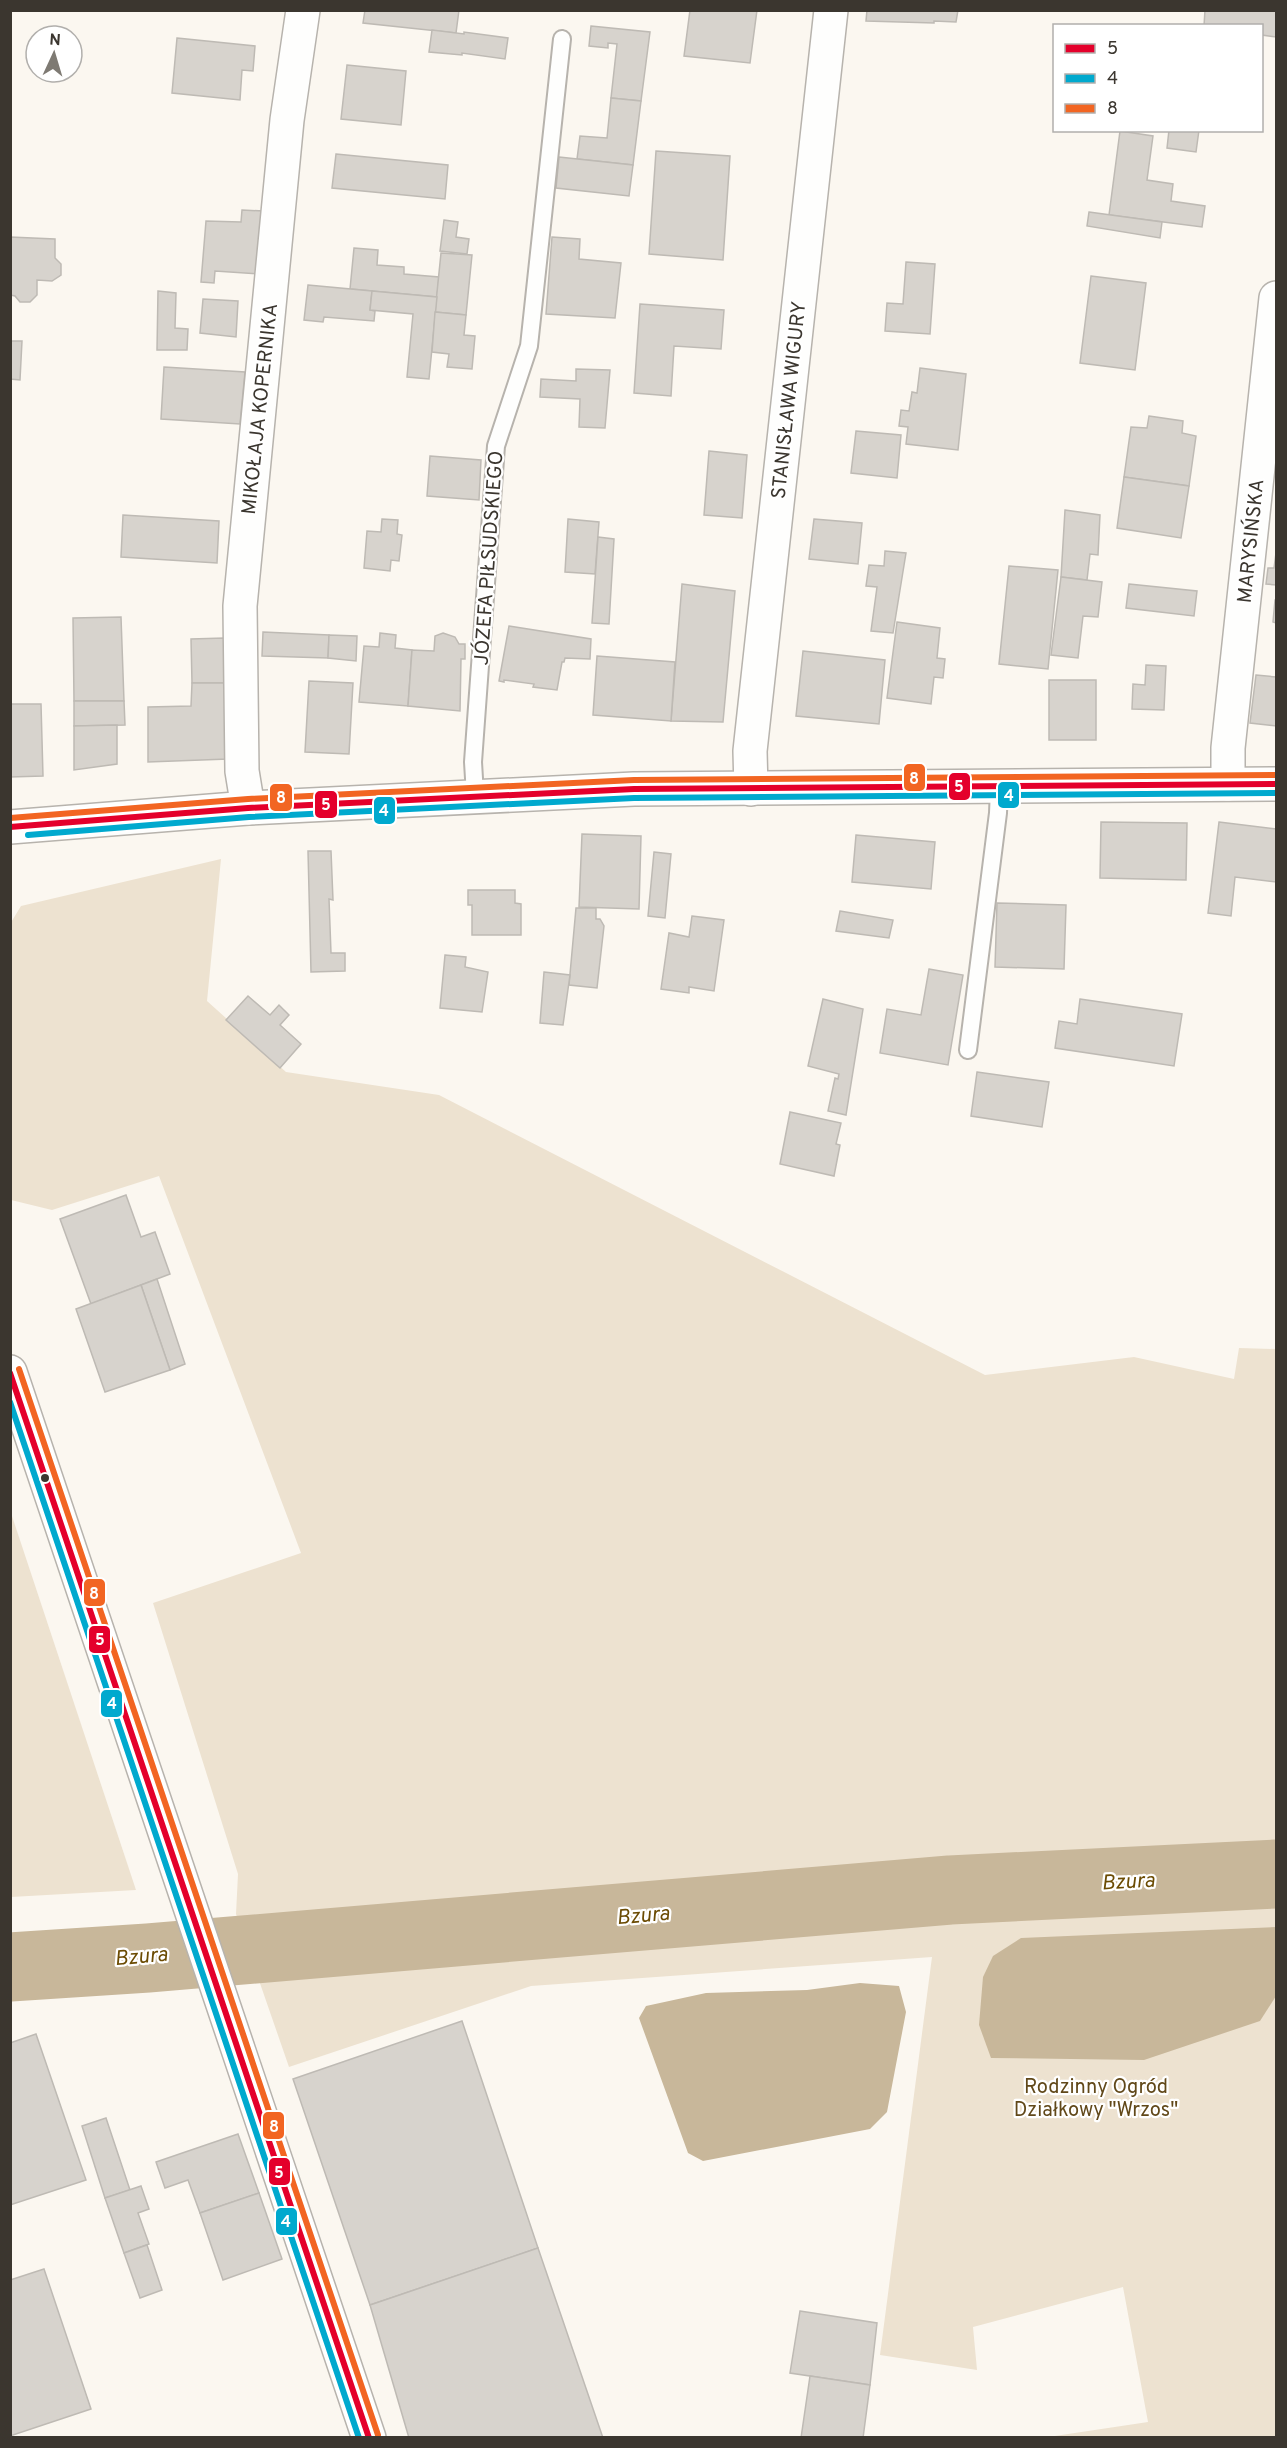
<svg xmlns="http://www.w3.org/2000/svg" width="1287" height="2448" viewBox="0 0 1287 2448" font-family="Overpass,sans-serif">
<rect width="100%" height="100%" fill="#fbf7f0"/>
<g fill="#ede2d0">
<path d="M221,859L207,1001L286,1072L439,1095L985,1375L1134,1357L1234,1379L1239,1348L1276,1349V2437H1048L1148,2422L1123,2287L973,2327L977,2370L880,2355L932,1957L531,1986L289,2067L236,1914L238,1874L153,1603L301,1553L159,1176L52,1210L11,1200L10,924L21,906Z"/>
<path d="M11,1513L136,1890L11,1897Z"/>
</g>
<g fill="#c8b79a">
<path d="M1276,1927V1996L1260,2021L1144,2060L991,2058L979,2025L983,1977L993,1956L1021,1938Z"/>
<path d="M860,1983L899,1986L906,2012L887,2112L870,2129L703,2161L688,2153L639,2018L646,2006L706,1993L807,1990Z"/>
</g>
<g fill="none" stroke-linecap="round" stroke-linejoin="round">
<path stroke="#c8b79a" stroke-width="69" d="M10,1967L148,1958L950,1890L1276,1874"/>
</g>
<g fill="#d7d3cd" stroke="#bebab4" stroke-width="1.5">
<path d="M365,10H459L456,33L363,23Z"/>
<path d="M690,10H757L750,63L684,56Z"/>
<path d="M867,10H958L956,22L934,21V23L866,21Z"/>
<path d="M1205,10H1276V37L1262,35V26H1204Z"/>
<path d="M591,26L650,32L641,101L611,98L617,44L608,43V48L589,46Z"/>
<path d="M432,30L464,34V32L508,38L505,59L462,53V55L429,52Z"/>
<path d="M177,38L255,46L253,71L242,70L240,100L172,93Z"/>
<path d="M347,65L406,71L401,125L341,119Z"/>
<path d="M611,98L641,101L633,165L577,159L580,136L607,138Z"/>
<path d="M1169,130H1199L1196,152L1167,148Z"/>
<path d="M1120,131L1153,136L1147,180L1173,184L1171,201L1205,206L1202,227L1109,215Z"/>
<path d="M656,151L730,156L723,260L649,254Z"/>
<path d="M336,154L448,165L445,199L332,188Z"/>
<path d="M559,157L633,165L629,196L556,188Z"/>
<path d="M242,210L263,211L258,274L215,271L214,283L201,282L206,221L241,222Z"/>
<path d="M1089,212L1162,222L1160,238L1087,226Z"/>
<path d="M444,220L458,222L456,237L469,239L467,254L440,251Z"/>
<path d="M10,237L55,239V258L61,264V275L52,281L37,280V295L30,302H20L15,296L10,295Z"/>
<path d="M552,237L580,239L579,259L621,263L615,318L546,314Z"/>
<path d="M354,248L378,250L377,265L404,267V274L439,277L437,297L350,289Z"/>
<path d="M441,253L472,255L466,315L435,312Z"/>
<path d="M906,262L935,264L930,334L885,331L887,303L903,304Z"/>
<path d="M1091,276L1146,283L1135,370L1080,363Z"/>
<path d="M308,285L372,291L370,310L375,311L374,321L324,317L323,322L304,320Z"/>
<path d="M158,291L176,293L175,328L188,329L187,350H157Z"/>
<path d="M372,291L437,297L429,379L407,377L413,314L370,310Z"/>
<path d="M203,299L238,301L236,337L200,333Z"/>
<path d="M640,304L724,310L721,349L674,346L671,396L634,393Z"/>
<path d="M435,312L466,315L464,335L475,336L472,369L447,367L449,354L432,352Z"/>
<path d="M10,341H22L20,380L10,379Z"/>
<path d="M164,367L245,372L240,424L161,419Z"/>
<path d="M920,368L966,374L958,450L906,444L908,427L899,426L901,410L909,411L912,392L917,393Z"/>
<path d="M576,369L610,370L605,428L579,427L580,399L540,397L541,379L576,381Z"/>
<path d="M1149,416L1183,421L1182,433L1196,436L1189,486L1124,477L1131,427L1147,428Z"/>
<path d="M856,431L901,435L897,478L851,473Z"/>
<path d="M709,451L747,455L742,518L704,515Z"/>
<path d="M430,456L481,460L479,500L427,496Z"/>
<path d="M1124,477L1189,486L1181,538L1117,528Z"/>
<path d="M1065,510L1100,515L1098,555L1090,554L1087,580L1061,577Z"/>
<path d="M123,515L219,521L217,563L121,557Z"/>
<path d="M382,519L398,520L397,534L402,535L399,561L391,560L390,571L364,568L367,531L381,532Z"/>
<path d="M568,519L599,522L595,574L565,572Z"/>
<path d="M814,519L862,523L858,564L809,559Z"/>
<path d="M598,537L614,539L609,624L592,623Z"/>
<path d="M885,551L906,553L893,633L871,631L877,587L866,586L869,565L884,566Z"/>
<path d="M1276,553V585L1266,584L1268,568H1274Z"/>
<path d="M1009,566L1058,570L1048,669L999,664Z"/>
<path d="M1061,577L1102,582L1098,617L1083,616L1078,658L1051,655Z"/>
<path d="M682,584L735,591L723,722L671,721Z"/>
<path d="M1129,584L1197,591L1194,616L1126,608Z"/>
<path d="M1275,600H1276V623L1273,622Z"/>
<path d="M121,617L124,701H74L73,618Z"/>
<path d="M897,622L940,628L937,658L945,659L943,678L934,677L931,704L887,698Z"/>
<path d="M509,626L591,639L590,659L565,658L564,662H562L557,690L533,687L534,684L504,680V682L499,681Z"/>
<path d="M263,632L329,635L328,658L262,656Z"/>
<path d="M380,633L396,635L395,648L412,650L408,706L359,702L364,646L379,647Z"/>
<path d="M443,633L455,637L459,644H465V659H461L460,711L408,706L412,650L434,651L435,636Z"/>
<path d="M329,635L357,636L356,661L328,658Z"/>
<path d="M224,638L226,683H192L191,639Z"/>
<path d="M803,651L885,660L879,724L796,716Z"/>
<path d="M597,656L675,662L671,721L593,715Z"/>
<path d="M1146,665L1166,666L1164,710L1132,709L1133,684L1145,685Z"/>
<path d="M1256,675L1276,677V726L1250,723Z"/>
<rect x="1049" y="680" width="47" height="60"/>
<path d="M309,681L353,683L349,754L305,752Z"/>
<path d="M192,683H226L228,759L148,762V707L191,706Z"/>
<path d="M74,701H124L125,725L74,726Z"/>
<path d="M10,704H41L43,776L10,777Z"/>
<path d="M117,725V764L74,770V726Z"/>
<path d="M1101,822L1187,823L1186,880L1100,878Z"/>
<path d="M1219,822L1276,829V882L1235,877L1231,916L1208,913Z"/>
<path d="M582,834L641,836L639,909L579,907Z"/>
<path d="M856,835L935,842L931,889L852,882Z"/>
<path d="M308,851H331L333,900L329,899L331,953H345V971L311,972Z"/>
<path d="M654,852L671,854L665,918L648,916Z"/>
<path d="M468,890H515V903L521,904V935H472V905H468Z"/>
<path d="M997,903L1066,905L1064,969L995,967Z"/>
<path d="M576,908H596V919H600L604,926L597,988L569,985Z"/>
<path d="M840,911L893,920L889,938L836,931Z"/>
<path d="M692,916L724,920L714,991L689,987V993L661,989L669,933L689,937Z"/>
<path d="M445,955L466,957L465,967L488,972L482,1012L440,1008Z"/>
<path d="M929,969L963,975L948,1065L880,1053L887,1009L921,1015Z"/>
<path d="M544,972L570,975L563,1025L540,1023Z"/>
<path d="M248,996L270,1015L279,1005L289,1015L280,1025L301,1044L280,1068L226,1020Z"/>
<path d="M823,999L863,1009L846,1115L828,1111L835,1078L838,1079L839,1074L808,1066Z"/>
<path d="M1080,999L1182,1014L1174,1066L1055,1048L1059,1021L1077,1024Z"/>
<path d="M977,1072L1049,1082L1042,1127L971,1116Z"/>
<path d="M790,1112L841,1123L836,1144L840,1145L834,1176L780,1164Z"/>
<path d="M126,1195L141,1237L155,1232L170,1274L91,1304L60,1219Z"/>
<path d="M157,1279L185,1364L170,1370L141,1285Z"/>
<path d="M141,1285L170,1370L105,1392L76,1309Z"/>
<path d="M462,2021L538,2248L370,2305L293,2079Z"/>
<path d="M36,2034L86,2180L10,2205V2043Z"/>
<path d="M106,2118L130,2190L105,2198L82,2126Z"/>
<path d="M238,2134L259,2193L200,2213L188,2180L165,2188L156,2162Z"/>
<path d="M141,2186L149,2209L138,2213L149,2244L124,2253L105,2198Z"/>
<path d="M259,2193L282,2259L223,2280L200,2213Z"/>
<path d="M147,2245L162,2290L140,2298L124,2253Z"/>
<path d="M538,2248L603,2438H409L370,2305Z"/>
<path d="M44,2269L91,2409L10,2436V2280Z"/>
<path d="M800,2311L877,2323L870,2385L790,2373Z"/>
<path d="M810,2376L870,2385L863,2438H801Z"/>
</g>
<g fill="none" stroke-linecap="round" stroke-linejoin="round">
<defs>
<g id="service">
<path d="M475,795L473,762L496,446L529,346L562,39"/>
<path d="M968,1050L998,813L999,788"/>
</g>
<g id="minor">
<path d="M1228,784V748L1276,298"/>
<path d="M751,789L750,751L831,10"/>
<path d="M248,808L242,771L240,606L287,120L303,10"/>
</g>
<g id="tertiary">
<path d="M10,827L248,808L634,789L1276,784"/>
<path d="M10,1372L369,2438"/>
</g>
</defs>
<use href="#service" stroke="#b7b3ad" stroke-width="20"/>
<use href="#minor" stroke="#b7b3ad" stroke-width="36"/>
<use href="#tertiary" stroke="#b7b3ad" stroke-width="36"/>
<use href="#service" stroke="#fefefd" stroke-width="16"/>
<use href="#minor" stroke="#fefefd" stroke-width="33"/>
<use href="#tertiary" stroke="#fefefd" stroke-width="33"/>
<defs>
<g id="bus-1">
<path d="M10,827L248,808L634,789L1276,784"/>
<path d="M10,1373L369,2438"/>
</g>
<g id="bus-2">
<path d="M28,835L249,817L634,798L1276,793"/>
<path d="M10,1402L359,2438"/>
</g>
<g id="bus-3">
<path d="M10,818L248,799L634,780L1276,775"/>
<path d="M19,1369L378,2435"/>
</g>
</defs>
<use href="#bus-1" stroke="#fff" stroke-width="10"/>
<use href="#bus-2" stroke="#fff" stroke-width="10"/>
<use href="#bus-3" stroke="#fff" stroke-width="10"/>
<use href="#bus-1" stroke="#e4002b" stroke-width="6"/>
<use href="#bus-2" stroke="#00a9ce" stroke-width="6"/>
<use href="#bus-3" stroke="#f26522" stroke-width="6"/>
</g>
<circle fill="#3b362f" stroke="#fff" stroke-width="2" cx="45" cy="1478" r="5"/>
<g text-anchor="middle" stroke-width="4.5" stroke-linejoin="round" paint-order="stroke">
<g font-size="20" fill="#3b362f" stroke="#fff">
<text transform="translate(788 400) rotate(-84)" y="7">STANISŁAWA WIGURY</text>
<text transform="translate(259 409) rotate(-84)" y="7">MIKOŁAJA KOPERNIKA</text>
<text transform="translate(1250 541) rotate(-84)" y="7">MARYSIŃSKA</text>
<text transform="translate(488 558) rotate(-86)" y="7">JÓZEFA PIŁSUDSKIEGO</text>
</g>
<g font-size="20" fill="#614819" stroke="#fff">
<text x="1096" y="2093">Rodzinny Ogród<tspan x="1096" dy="23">Działkowy "Wrzos"</tspan></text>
</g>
<g font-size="21" font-style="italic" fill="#6b4b03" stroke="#fff">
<text transform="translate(1128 1881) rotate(-3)" y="7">Bzura</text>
<text transform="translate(643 1915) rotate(-5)" y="7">Bzura</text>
<text transform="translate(141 1956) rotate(-5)" y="7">Bzura</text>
</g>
</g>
<g stroke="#fff" stroke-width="2">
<rect x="903" y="763" width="23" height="29" rx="6" fill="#f26522"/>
<rect x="948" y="772" width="23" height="29" rx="6" fill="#e4002b"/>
<rect x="997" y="781" width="23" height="28" rx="6" fill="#00a9ce"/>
<rect x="269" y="783" width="24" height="29" rx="6" fill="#f26522"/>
<rect x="314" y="790" width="24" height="29" rx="6" fill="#e4002b"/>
<rect x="373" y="796" width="23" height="29" rx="6" fill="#00a9ce"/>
<rect x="83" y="1578" width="23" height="29" rx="6" fill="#f26522"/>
<rect x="88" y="1625" width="23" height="29" rx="6" fill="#e4002b"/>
<rect x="100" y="1689" width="23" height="29" rx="6" fill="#00a9ce"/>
<rect x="262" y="2111" width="23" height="29" rx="6" fill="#f26522"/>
<rect x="268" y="2157" width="23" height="29" rx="6" fill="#e4002b"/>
<rect x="275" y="2207" width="23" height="29" rx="6" fill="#00a9ce"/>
</g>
<g font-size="16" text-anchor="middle" font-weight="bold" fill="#fff">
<text x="914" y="784">8</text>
<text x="959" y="792">5</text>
<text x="1009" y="801">4</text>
<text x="281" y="803">8</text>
<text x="326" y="810">5</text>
<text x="384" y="816">4</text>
<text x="94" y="1599">8</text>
<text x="100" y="1645">5</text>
<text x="112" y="1709">4</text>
<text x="274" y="2132">8</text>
<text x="279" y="2178">5</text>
<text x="286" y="2227">4</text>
</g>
<rect width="1287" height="2448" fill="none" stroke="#3b362f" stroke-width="24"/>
<rect x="1053" y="24" width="210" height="108" fill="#ffffff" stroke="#b1afac" stroke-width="1.5"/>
<rect x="1065" y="44" width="30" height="9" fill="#e4002b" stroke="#b1afac" stroke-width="1.5"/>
<text x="1107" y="54" font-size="18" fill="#3b362f">5</text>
<rect x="1065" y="74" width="30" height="9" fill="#00a9ce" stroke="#b1afac" stroke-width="1.5"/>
<text x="1107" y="84" font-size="18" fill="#3b362f">4</text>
<rect x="1065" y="104" width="30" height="9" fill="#f26522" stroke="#b1afac" stroke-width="1.5"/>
<text x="1107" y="114" font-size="18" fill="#3b362f">8</text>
<g transform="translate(54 54) rotate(4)"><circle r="28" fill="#ffffff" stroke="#b1afac" stroke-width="1.5"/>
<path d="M0-4.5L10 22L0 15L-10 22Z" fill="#7e7a73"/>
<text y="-9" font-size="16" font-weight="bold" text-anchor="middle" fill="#3b362f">N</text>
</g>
</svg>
